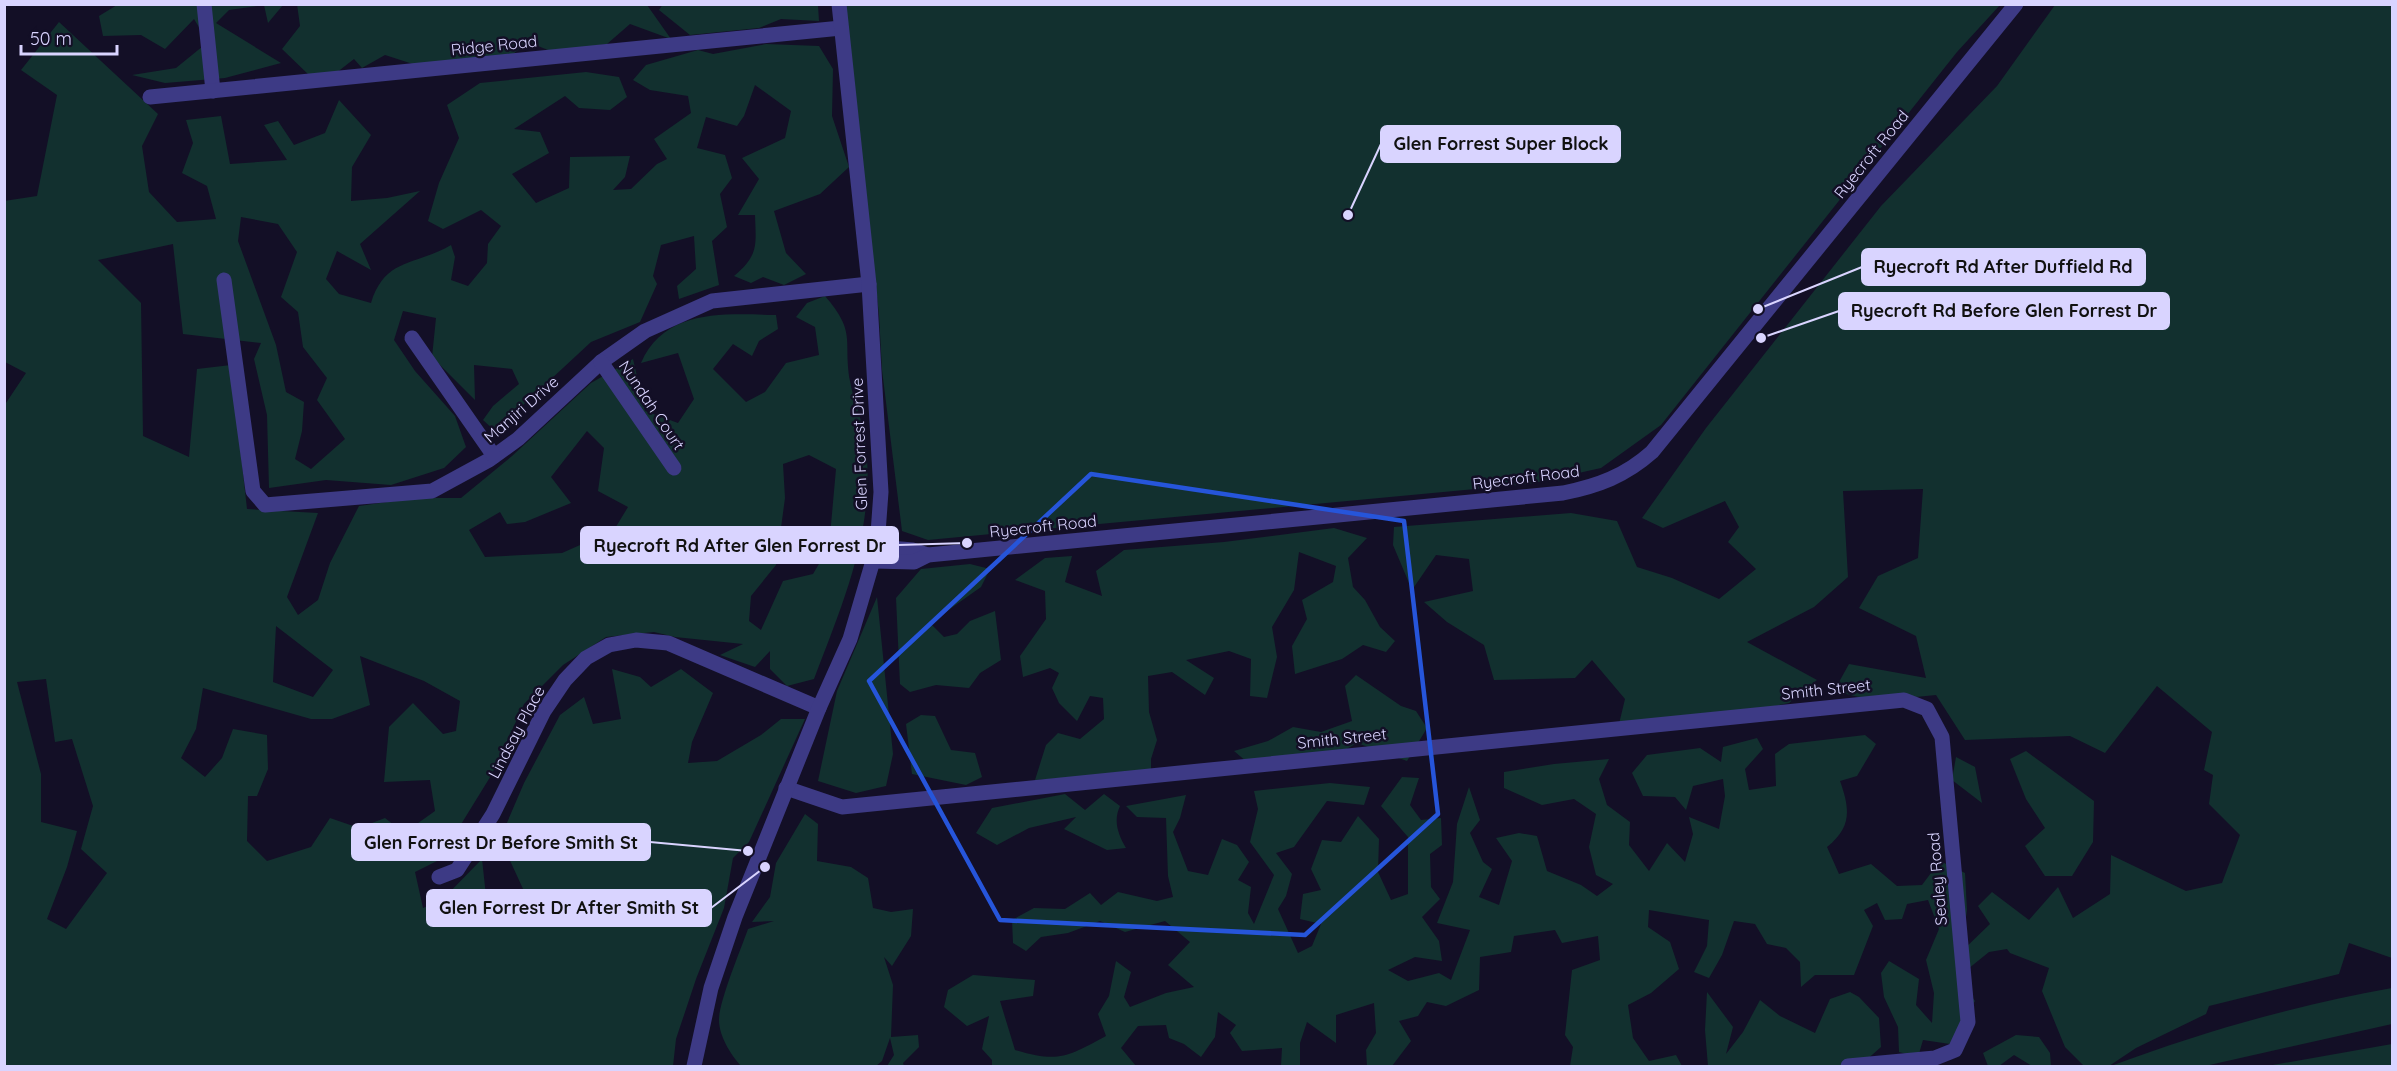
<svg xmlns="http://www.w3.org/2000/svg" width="2397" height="1071" viewBox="0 0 2397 1071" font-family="Quicksand,sans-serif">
<rect width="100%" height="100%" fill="#130f26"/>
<g fill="#12302f" fill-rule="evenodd">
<path d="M297,4L647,5L671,39L630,24L607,44L553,52L528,42L513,54L416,65L385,55L362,68L354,59L336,73L310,76L282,49L300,26Z"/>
<path d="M663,4L818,5L819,21L781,19L759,28L690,35L659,10Z"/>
<path d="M117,5H283L268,23L264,5L229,10L216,23L281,63L225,78L165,83L132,75L176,68L208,42L194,19L165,49L141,35L103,36L99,16Z"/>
<path d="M845,5H2000L1957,52L1661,425L1601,468L1529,484L928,540L902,531L882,370L879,315Z"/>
<path d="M2055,5H2392V958L2349,943L2339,974L2209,1006L2206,1014L2136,1048L2109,1066H2084L2065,1047L2042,991L2049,968L2010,953L2007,949L1989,952L1958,977L1975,1001L1950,1044L1923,1040L1918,1057L1899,1052L1898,1027L1884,997L1881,973L1889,961L1919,979L1916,1005L1932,1023L1934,993L1926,960L1939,929L1928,900L1907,904L1902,919L1885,920L1877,903L1864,910L1873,926L1854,975H1815L1801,987L1800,962L1786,948L1767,944L1755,924L1734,921L1722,955L1709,978L1694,972L1707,946L1709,920L1649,910L1648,927L1670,942L1679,969L1651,993L1628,1005L1633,1038L1649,1061L1676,1055L1682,1066H1570L1573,1047L1565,1035L1572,970L1600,960L1598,936L1562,943L1555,930L1514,936L1511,952L1480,957L1479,990L1446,1006L1427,1002L1418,1016L1399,1021L1411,1041L1392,1066H1367L1366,1050L1376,1033L1374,1003L1336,1015V1043L1307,1022L1300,1043V1066H1281L1282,1048L1242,1051L1230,1033L1236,1025L1218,1012L1215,1037L1201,1057L1184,1044L1169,1038L1166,1025L1138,1026L1121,1048L1136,1066H992V1060L982,1049L989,1016L967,1026L944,1007L948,990L973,975L1035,980L1033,996L1000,1001L1015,1050C1059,1063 1067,1057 1106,1036L1098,1014L1109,996L1116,961L1131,972L1124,997L1130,1007L1166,993L1194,987L1168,965L1190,942L1165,921L1125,932L1100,921L1068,933L1041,937L1026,951L1013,943L1012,920L1034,908L1065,909L1090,893L1101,905L1118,892L1157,901L1173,897L1168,876L1166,818L1137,817L1126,806L1186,795L1180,818L1173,832L1188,871L1208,875L1222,839L1237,845L1249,862L1238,880L1251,887L1248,913L1254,924L1274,875L1250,842L1258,809L1254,791L1330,783L1370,787L1364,805L1327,801L1294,847L1276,853L1292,874L1286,896L1278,909L1298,953L1312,946L1321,924L1300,919L1303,894L1321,890L1311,869L1322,840L1341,842L1358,816L1379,839L1378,872L1391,900L1408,894V837L1381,806L1402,777L1419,778L1410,805L1421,820L1441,818L1442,845L1430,854L1431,887L1440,899L1422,917L1439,941L1442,961L1415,957L1388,970L1408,981L1439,973L1451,980L1470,930L1437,923L1453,882L1457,824L1469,787L1480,820L1470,833L1483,862L1492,869L1479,897L1499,905L1512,861L1496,838L1519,833L1537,836L1547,871L1581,885L1597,896L1613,884L1596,875L1589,847L1596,814L1574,799L1542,805L1504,788V772L1554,764L1609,759L1599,779L1607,805L1630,822L1629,845L1649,871L1667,843L1685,862L1693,834L1689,817L1719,829L1725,796L1723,779L1693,786L1686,810L1675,797L1643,796L1632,773L1647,755L1700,748L1721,762L1723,747L1757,738L1763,749L1745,769L1749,790L1776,786L1775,754L1789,744L1865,735L1876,744L1857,776L1840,781C1850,809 1852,827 1827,847L1839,874L1871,864L1897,886L1922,885L1940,861L1965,873L1967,910L1961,952L1990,924L1978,906L1992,892L2029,920L2058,887L2073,918L2110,894L2111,855L2186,891L2222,883L2240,835L2209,804L2213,775L2204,770L2212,732L2157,686L2105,753L2070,736L1965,740L1936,695L1875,701L1834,691L1849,664L1926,678L1916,636L1859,608L1878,576L1918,558L1923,489L1843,491L1848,577L1814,607L1747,642L1817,680L1789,703L1655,731L1619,724L1625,699L1592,660L1575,678L1494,680L1484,645L1447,622L1424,602L1473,591L1469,559L1436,555L1412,590L1393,545L1394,527L1571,513L1617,521L1637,567L1672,578L1719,599L1756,569L1728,542L1739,527L1725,501L1663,528L1642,518L1706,428L1881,206L1997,86Z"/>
<path d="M59,22L158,114L142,146L149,192L177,222L216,219L207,186L182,173L193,143L186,120L221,116L230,164L287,160L264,125L278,121L294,145L325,133L339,100L371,135L352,167L351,201L387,198L420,191L360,244L371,270L337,251L326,279L339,294L371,303C385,257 416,266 451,245L455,257L451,280L468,286L487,263L488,244L501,226L481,210L443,229L428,221L439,183L459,138L447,105L480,83L586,72L619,77L627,97L610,110L579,108L565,96L514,129L540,132L549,153L512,174L536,203L569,188L570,157L630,156L625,177L613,190L631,189L657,164L667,159L654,139L691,113L688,96L650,90L633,80L646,65L698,50L713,54L766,44L819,46L833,69L832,116L849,167L820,194L774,211L786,253L806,274L784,285L763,277L751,283L734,276C759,255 756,245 755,215H738L759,179L742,158L785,138L791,111L755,85L744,116L737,126L706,117L697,148L725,155L732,178L720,194L727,227L712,241L719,285L679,299L677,286L696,269L694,236L661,245L653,276L657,284L640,322L591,342L495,431L483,420L493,406L519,384L512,369L474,365L475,400L432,357L436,318L403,311L394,340L415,371L455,416L466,447L444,468L391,485L326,480L269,488L267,415L254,359L261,343L183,334L173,244L98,260L141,303L143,436L189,457L197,369L231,365L247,509L318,513L287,597L298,615L318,600L330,563L359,506L415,498H461L512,456L591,383L633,359L645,411L678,423L694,399L678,353L641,363C665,308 725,314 776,315L778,329L759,341L752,356L733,344L713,369L746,402L765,392L786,363L819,355L815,327L796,317L807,303L825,296C857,333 843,340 850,381C853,399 861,416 864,434C879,521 844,600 814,679L787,686L770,669V651L755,667L720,655L743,644L675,637L654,632L606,637L563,665L524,704L492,774L439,860L415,872L423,908L442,900L482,859L487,905L504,911L524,891L500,839L524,783L560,715L584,697L593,724L621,719L612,669L640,677L651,687L681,669L713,693L692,742L688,763L717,761L761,735L781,719H805L749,842L733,858L724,908L696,979L676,1039L673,1066H5L4,406L26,373L5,362L4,201L37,196L57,95L21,70ZM241,217L278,224L297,252L281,297L298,312L303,347L327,378L317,400L345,439L311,469L295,459L302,431L304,402L286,392L276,345L238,241ZM587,431L604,448L598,491L628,507L614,530L562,553L485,557L469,530L500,512L507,524L525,522L571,503L551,477ZM809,455L836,469L829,547L813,574L783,581L761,630L749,621L751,596L776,565L785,498L783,464ZM276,626L333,670L313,697L273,682ZM360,656L424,681L460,701L456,731L443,734L413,703L389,727L384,782L430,780L435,811L404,833L385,818L359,828L330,818L311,847L267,861L247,841L248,796H257L268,769L267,735L233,729L222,758L205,777L181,758L196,729L203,688L311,719H332L370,705ZM46,679L55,742L72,739L93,806L81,849L107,873L66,929L47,919L67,867L77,831L41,822V774L17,682Z"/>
<path d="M1334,528L1367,538L1348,558L1353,587L1365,600L1380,627L1395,641L1386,652L1363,645L1342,659L1295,674L1292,646L1307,619L1302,600L1333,582L1336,566L1299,552L1294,590L1272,627L1277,657L1267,698L1250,696L1251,659L1229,651L1186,660L1214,678L1205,695L1172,672L1148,676L1149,712L1157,740L1151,759V772L1035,780L1046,745L1058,733L1080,739L1104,719L1103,698L1090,696L1077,721L1059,703L1052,688L1059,673L1050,668L1023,677L1020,656L1046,619L1045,591L1015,580L1045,558L1072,556L1065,582L1102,596L1096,571L1124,550L1224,542Z"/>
<path d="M970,564L990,569L981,587L930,623L944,637L957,634L970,621L995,611L1001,660L980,673L969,688L936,685L910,692L900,684L896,598L921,569Z"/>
<path d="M877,597L893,754L886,786L856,793L818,781L837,691Z"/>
<path d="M1356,675L1401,706L1416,711L1427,728L1407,761L1357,743L1317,766L1253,767L1234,751L1268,741L1293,727L1321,732L1352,721L1345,686Z"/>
<path d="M921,715L935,716L951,750L975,753L982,777L966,785L912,774L906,724Z"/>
<path d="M2026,751L2094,801L2093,842L2072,876H2045L2025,846L2045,828L2026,799L2010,759Z"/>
<path d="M1956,757L1975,767L1982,803L1952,780Z"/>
<path d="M1065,794L1085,810L1104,794L1120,806C1113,821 1118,834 1126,848L1107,850L1064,829L1076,817L1029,828L997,845L976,833L992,808Z"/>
<path d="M805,814L818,824L817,861L851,867L868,878L873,908L891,912L913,909L911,936L892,966L884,957L893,985L891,1037L918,1035L919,1047L903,1063L904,1066H887L894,1055L890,1038L882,1061L876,1066H741C731,1055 719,1036 719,1020C719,1001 741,949 748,929L774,921L752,922L770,897L776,863Z"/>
<path d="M2392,988V1024L2205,1066H2111C2202,1032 2296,1005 2392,988Z"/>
<path d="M1707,992L1733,1027L1726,1054L1743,1032L1760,1000L1780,1016L1815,1033L1830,999L1850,992L1859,997L1879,1018L1881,1047L1864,1062L1835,1066H1708L1705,1030Z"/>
<path d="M2016,1035L2039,1037L2050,1053L2051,1066H2032L2014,1055L1999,1066H1988L1983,1053Z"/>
<path d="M2392,1044V1066H2267Z"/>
</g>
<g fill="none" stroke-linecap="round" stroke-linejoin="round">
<g stroke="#3d3a85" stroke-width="15">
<path d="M204,4L213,91"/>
<path d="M150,97L841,28"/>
<path d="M224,280L253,491L265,505L432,491L489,460L518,439L601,362L645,331L712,301L869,284"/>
<path d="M412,338L494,456"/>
<path d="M601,362L674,468"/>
<path d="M877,547L913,550L928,555"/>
<path d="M874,561L914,562L928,555L1563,493C1598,486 1625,476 1652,452L2016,4"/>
<path d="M786,788L842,807L1904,700L1927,709L1942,737L1968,1022L1955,1050L1935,1058L1848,1066"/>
<path d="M439,877L457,870L493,814L544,711L565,680L586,658L609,645L636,640L668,643L819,708"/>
<path d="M694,1066L711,988L735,917L819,708L850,639L877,547L881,492L869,284L839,4"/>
</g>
</g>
<path fill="none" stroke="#2655da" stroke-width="4.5" stroke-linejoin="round" d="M1091,474L1404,521L1438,814L1305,935L1000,920L869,681Z"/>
<g text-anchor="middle" stroke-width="5" stroke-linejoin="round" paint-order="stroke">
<g font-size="16" fill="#d9d4ff" stroke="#130f26">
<text transform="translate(494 45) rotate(-6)" y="6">Ridge Road</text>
<text transform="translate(1871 154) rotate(-51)" y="6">Ryecroft Road</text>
<text transform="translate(652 405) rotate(56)" y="6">Nundah Court</text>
<text transform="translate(521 409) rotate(-41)" y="6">Manjiri Drive</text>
<text transform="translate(859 444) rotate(-92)" y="6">Glen Forrest Drive</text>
<text transform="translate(1526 477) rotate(-7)" y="6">Ryecroft Road</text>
<text transform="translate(1043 526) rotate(-6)" y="6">Ryecroft Road</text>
<text transform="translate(1826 689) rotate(-6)" y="6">Smith Street</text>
<text transform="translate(516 732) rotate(-62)" y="6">Lindsay Place</text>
<text transform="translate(1342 738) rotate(-6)" y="6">Smith Street</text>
<text transform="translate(1937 879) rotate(-95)" y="6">Sealey Road</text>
</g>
</g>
<path fill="none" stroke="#d9d4ff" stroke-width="2" d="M1348 215L1381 144M1758 309L1862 267M1761 338L1839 311M967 543L898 545M748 851L650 842M765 867L711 908"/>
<g fill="#d9d4ff" stroke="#130f26" stroke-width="2">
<circle cx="1348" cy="215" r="6"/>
<circle cx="1758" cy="309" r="6"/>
<circle cx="1761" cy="338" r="6"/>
<circle cx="967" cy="543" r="6"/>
<circle cx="748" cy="851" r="6"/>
<circle cx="765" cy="867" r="6"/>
</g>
<g fill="#d9d4ff" stroke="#d9d4ff" stroke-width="2">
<rect x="1381" y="126" width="239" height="36" rx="6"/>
<rect x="1862" y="249" width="283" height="36" rx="6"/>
<rect x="1839" y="293" width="330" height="36" rx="6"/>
<rect x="581" y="527" width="317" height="36" rx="6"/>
<rect x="352" y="824" width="298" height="36" rx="6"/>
<rect x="427" y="890" width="284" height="36" rx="6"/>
</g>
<g font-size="18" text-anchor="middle" font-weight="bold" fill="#111">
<text x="1501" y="150">Glen Forrest Super Block</text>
<text x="2003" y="273">Ryecroft Rd After Duffield Rd</text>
<text x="2004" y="317">Ryecroft Rd Before Glen Forrest Dr</text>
<text x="740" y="552">Ryecroft Rd After Glen Forrest Dr</text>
<text x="501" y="849">Glen Forrest Dr Before Smith St</text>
<text x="569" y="914">Glen Forrest Dr After Smith St</text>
</g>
<rect width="2397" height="1071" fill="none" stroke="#d9d4ff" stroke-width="12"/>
<path d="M21 45v9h96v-9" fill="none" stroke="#d9d4ff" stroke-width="3"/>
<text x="30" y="45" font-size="18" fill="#d9d4ff" stroke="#130f26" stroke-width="4.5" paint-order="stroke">50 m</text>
</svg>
